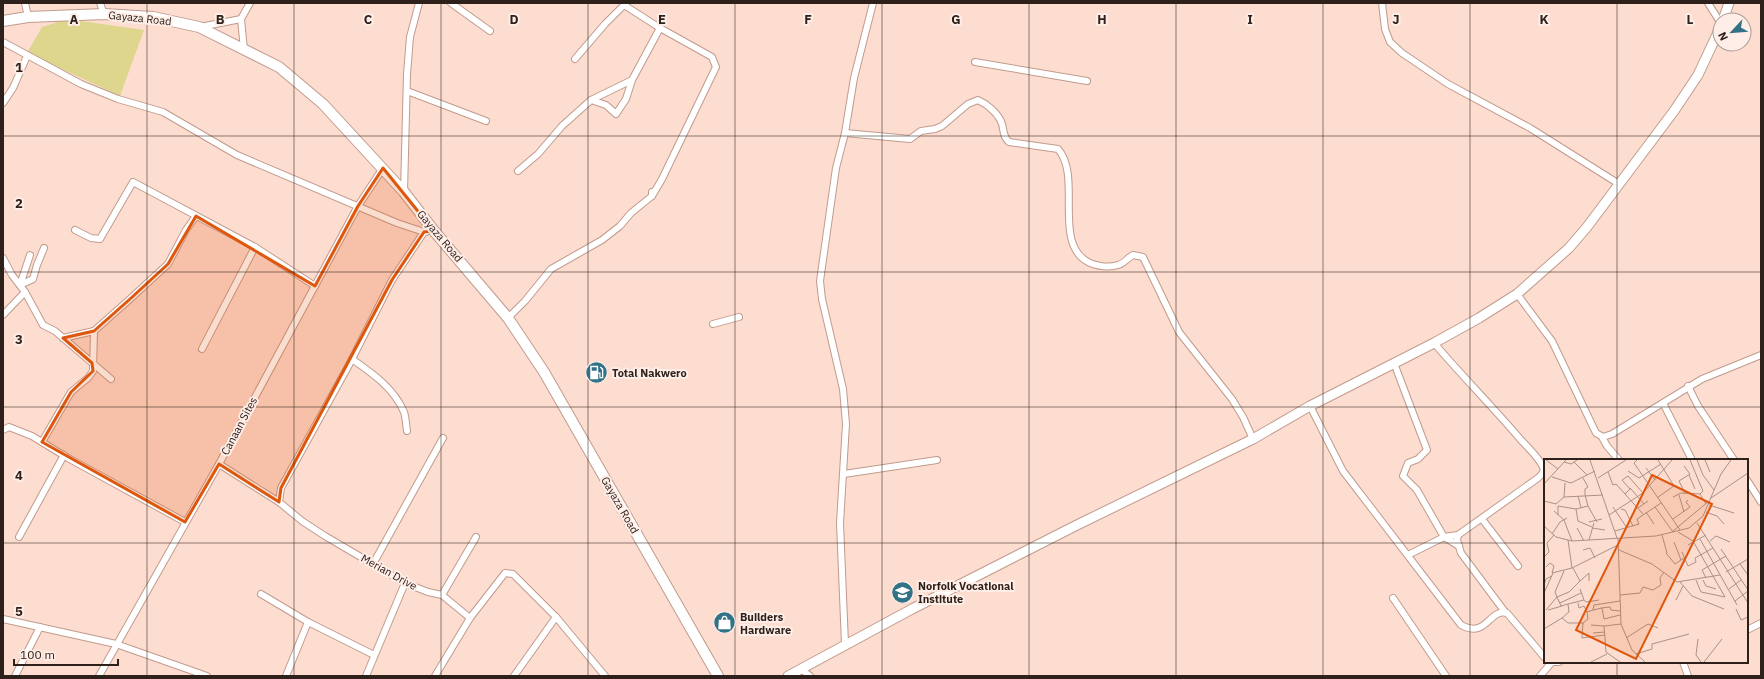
<svg xmlns="http://www.w3.org/2000/svg" width="1764" height="679" viewBox="0 0 1764 679" font-family="'IBM Plex Sans',sans-serif">
<rect width="100%" height="100%" fill="#fdddd0"/>
<path fill="#dfd68e" d="M67,19L144,30L120,96L27,53L42,27Z"/>
<g fill="none" stroke-linecap="round" stroke-linejoin="round">
<defs>
<g id="street">
<path d="M25,3L28,17"/>
<path d="M100,3L104,14"/>
<path d="M451,3L490,31"/>
<path d="M1382,3L1385,29L1390,42L1402,53L1448,84L1530,128L1619,184"/>
<path d="M1708,3L1720,22"/>
<path d="M624,5L660,28L712,57L716,67L662,179L652,196"/>
<path d="M200,27L241,19"/>
<path d="M3,42L81,84L118,99L163,112L237,155L397,223L424,232"/>
<path d="M244,50L241,19L250,3"/>
<path d="M575,59L605,24L626,3"/>
<path d="M975,62L1087,81"/>
<path d="M407,91L486,121"/>
<path d="M591,100L606,105L616,114L626,99L632,80"/>
<path d="M3,103L13,88L27,56"/>
<path d="M845,133L910,139L921,131L935,129L942,126L968,104L978,100C987,104 999,114 1002,124C1004,131 1003,137 1009,142L1058,149C1083,177 1051,245 1090,263C1098,266 1109,268 1118,265C1124,264 1127,258 1133,255L1143,257L1179,332L1232,399L1243,417L1253,439"/>
<path d="M518,171L538,154L562,126L591,100L632,80L660,28"/>
<path d="M404,192L407,74L410,37L419,3"/>
<path d="M75,230L91,238L100,239L133,182L255,247L315,286"/>
<path d="M30,255L20,285L33,279L37,265L44,248"/>
<path d="M3,258L12,275L25,292L43,325L55,331L111,379"/>
<path d="M1517,294L1552,341L1596,433L1603,437L1612,434L1702,379L1761,355"/>
<path d="M3,315L25,292"/>
<path d="M508,318L525,301L551,269L602,240L620,226L631,213L652,196V192"/>
<path d="M713,324L739,317"/>
<path d="M63,338L94,331L130,299L168,264L186,230L196,216"/>
<path d="M1434,343C1462,376 1493,407 1521,440C1529,449 1539,457 1544,469L1542,474L1538,478L1458,535L1457,540L1461,553L1467,561L1505,612"/>
<path d="M202,349L255,247"/>
<path d="M352,359C372,373 394,388 404,412C406,418 406,425 407,431"/>
<path d="M1394,363L1427,450L1418,459L1408,463L1403,476L1417,490L1444,537L1459,546"/>
<path d="M1688,386L1698,406L1734,460"/>
<path d="M1663,403L1692,460"/>
<path d="M1310,406L1343,471L1461,625C1487,639 1489,608 1507,613L1545,658"/>
<path d="M3,430L9,427L32,436L68,458L185,522"/>
<path d="M1602,437L1607,446L1619,460"/>
<path d="M42,442L71,392L88,378L93,371L94,331"/>
<path d="M219,464L279,502L302,521L325,536L405,583L428,592L442,595L470,618L505,573L513,574L556,617L605,676"/>
<path d="M844,474L937,460"/>
<path d="M1747,480L1761,502"/>
<path d="M279,502L281,488L350,363L392,280L424,232H426"/>
<path d="M1482,519L1518,566"/>
<path d="M19,537L64,455"/>
<path d="M1408,555L1444,537L1458,535"/>
<path d="M373,564L443,438"/>
<path d="M261,594L308,622L374,655"/>
<path d="M442,595L476,537"/>
<path d="M1393,598L1446,676"/>
<path d="M3,619L116,644L207,676"/>
<path d="M1747,630L1761,623"/>
<path d="M845,644L840,523L846,424L843,389L822,299L820,281L836,168L845,133L854,78L873,3"/>
<path d="M1551,662H1559"/>
<path d="M1683,662L1688,676"/>
<path d="M801,669L810,676"/>
<path d="M15,676L40,627"/>
<path d="M99,676L219,464L358,206L383,168"/>
<path d="M286,676L308,622"/>
<path d="M366,676L405,583"/>
<path d="M435,676L470,618"/>
<path d="M514,676L556,617"/>
<path d="M1540,676L1552,662"/>
</g>
<g id="secondary">
<path d="M1723,20L1729,3"/>
<path d="M788,676L912,609L1075,526L1253,439L1310,406L1434,343L1479,318L1517,294L1569,248L1587,227L1674,111L1698,75L1720,28"/>
</g>
<path id="primary" d="M3,21L28,17L104,14L153,17L199,27L279,67L323,104L404,192L434,231L508,318L544,372L718,676"/>
</defs>
<use href="#street" stroke="#c19b8d" stroke-width="8"/>
<use href="#secondary" stroke="#c19b8d" stroke-width="11"/>
<use href="#primary" stroke="#c19b8d" stroke-width="12"/>
<use href="#street" stroke="#fff" stroke-width="6"/>
<use href="#secondary" stroke="#fff" stroke-width="9"/>
<use href="#primary" stroke="#fff" stroke-width="10"/>
</g>
<path fill="#df560d" fill-opacity="0.2" stroke="#df560d" stroke-width="3" stroke-linejoin="round" d="M383,168L434,231L424,232L392,280L281,488L279,502L219,464L185,522L42,442L71,392L93,371L92,363L63,338L94,331L130,299L168,264L196,216L315,286L358,206Z"/>
<path fill="none" stroke="#2e201a" stroke-width="1" stroke-opacity="0.55" d="M147,3V676M294,3V676M441,3V676M588,3V676M735,3V676M882,3V676M1029,3V676M1176,3V676M1323,3V676M1470,3V676M1617,3V460M3,136H1761M3,272H1761M3,407H1761M3,543H1545M1747,543H1761M1617,662V676"/>
<defs>
<symbol id="fuel-disc" viewBox="-11 -11 22 22"><circle r="9.5" fill="#327286" stroke="#ffeee8"/><path d="M-5.5-6h7V0h2V4h1.3V-2.5L3-4.5l.8-.8L6-3V5H2.5V1h-1V6h-7ZM-4.2-4.7v3.2H.2V-4.7Z" fill="#fff"/></symbol>
<symbol id="school-disc" viewBox="-11 -11 22 22"><circle r="9.5" fill="#327286" stroke="#ffeee8"/><path d="M0-5L7-2L0 1L-7-2ZM-4 1L0 2.5L4 1V4Q0 6-4 4Z" fill="#fff"/></symbol>
<symbol id="shop-disc" viewBox="-11 -11 22 22"><circle r="9.5" fill="#327286" stroke="#ffeee8"/><path d="M-5-2.5h2.3a2.7 3.5 0 0 1 5.4 0H5L5.5 6h-11ZM-1.5-2.5h3a1.5 2.3 0 0 0-3 0Z" fill="#fff"/></symbol>
</defs>
<g fill-rule="evenodd">
<use href="#fuel-disc" x="584" y="360" width="25" height="25"/>
<use href="#school-disc" x="890" y="580" width="25" height="25"/>
<use href="#shop-disc" x="712" y="610" width="25" height="25"/>
</g>
<g text-anchor="middle" stroke-width="4" stroke-linejoin="round" paint-order="stroke">
<g font-size="11" fill="#2e201a" stroke="#ffeee8">
<text transform="translate(140 18) rotate(6)" y="4">Gayaza Road</text>
<text transform="translate(440 236) rotate(50)" y="4">Gayaza Road</text>
<text transform="translate(239 426) rotate(-62)" y="4">Canaan Sites</text>
<text transform="translate(620 505) rotate(60)" y="4">Gayaza Road</text>
<text transform="translate(389 572) rotate(29)" y="4">Merian Drive</text>
</g>
<g font-size="11" font-weight="bold" fill="#2e201a" stroke="#ffeee8" text-anchor="start">
<text x="612" y="377">Total Nakwero</text>
<text x="918" y="590">Norfolk Vocational<tspan x="918" dy="13">Institute</tspan></text>
<text x="740" y="621">Builders<tspan x="740" dy="13">Hardware</tspan></text>
</g>
</g>
<g transform="translate(1544 459)">
<rect width="204" height="204" fill="#fdddd0"/>
<path fill="none" stroke="#aa9187" stroke-width="1" d="M2,1L14,10M46,1L73,79M93,1L90,4L136,71M114,1L130,27L114,38M146,1L159,32L156,35L162,45M153,1L159,16L170,31M161,1L166,13M20,3L27,5L33,1M30,3L43,16M140,7L146,15L135,22L141,34M102,9L111,21M84,12L95,19L117,5M64,13L69,26L72,25L81,35L86,30L78,21L84,17L99,34M145,16L151,30M8,18L27,24L51,12M39,19L44,28L41,30V36L44,47L53,63M54,19L82,1M0,25L22,1M86,29L100,45M81,35L99,55M135,36L140,53M34,37L37,49M20,38L59,36M129,38L137,34L156,35M167,39L204,14M0,42L12,45L20,38L21,24M165,46L190,54M69,48L83,69M111,48L129,73M94,49L104,42M32,50L34,62L48,68M77,50L81,51L89,67M10,52L20,61L28,82M102,53L110,65M162,53L173,57L180,65M14,56V47L32,50L44,47M65,56L99,34L128,1M129,60L146,48L142,43L144,41M45,63L58,60M153,64L204,144M0,67L12,78L28,82L112,77L145,69L159,57L177,15L187,1M33,69L40,82M48,69L61,71M71,72L95,65L93,60L117,44M129,72L165,42M134,73L149,82L181,138M8,75L16,63L23,59M118,76L123,94M74,79L77,165L88,191L101,203M156,80L193,146M24,81L28,109M45,81L50,64M166,82L172,77L186,83M130,83L137,101M144,86L162,76M177,90L204,131M39,91L46,89L51,99M75,91L108,105L133,123L176,116M138,93L144,107L152,103L151,99L169,89M122,94L131,105L140,99M0,98L5,93L3,84L10,76M196,105L204,116M2,108L6,104L10,107L8,114L28,109L74,86M29,109L36,122L45,114V122M182,113L204,100M162,119L158,111L182,97M152,121L157,133L181,138M159,121L162,127L172,130M36,122L25,133L13,138L17,147L24,145L25,153L18,159L24,164H39L44,160L43,153L49,151L50,146L76,142M136,123L148,137L180,150M0,126L2,120L8,117M185,130L197,121M0,134L9,114M76,136L96,134L99,128L109,131L117,126L116,119L120,113M40,141L42,143L55,141M132,141L139,127M191,142L204,132M16,144L37,134M34,144L35,149L40,147L43,153M24,145L40,141L36,130M57,149L66,148L67,151L76,152M192,150L197,161L204,158M2,151L13,138L11,133L20,112M4,151L18,147M49,151L58,149L60,160L76,156M39,164L38,179L61,176M47,166L60,167M0,170L18,159M49,174L61,173M82,179L104,165L114,169M154,180L152,196L157,203M92,195L108,190V185L145,175M47,203L63,195M76,203L62,193L60,167L77,165M160,203L178,180"/>
<path fill="#df560d" fill-opacity="0.15" stroke="#df560d" stroke-width="2" d="M108,16L168,45L92,200L32,171Z"/>
<rect width="204" height="204" fill="none" stroke="#2e201a" stroke-width="2"/>
</g>
<g font-size="13" text-anchor="middle" font-weight="bold" fill="#2e201a" stroke="#ffeee8" stroke-width="4" stroke-linejoin="round" paint-order="stroke">
<text x="74" y="24">A</text>
<text x="220" y="24">B</text>
<text x="368" y="24">C</text>
<text x="514" y="24">D</text>
<text x="662" y="24">E</text>
<text x="808" y="24">F</text>
<text x="956" y="24">G</text>
<text x="1102" y="24">H</text>
<text x="1250" y="24">I</text>
<text x="1396" y="24">J</text>
<text x="1544" y="24">K</text>
<text x="1690" y="24">L</text>
<text x="19" y="72">1</text>
<text x="19" y="208">2</text>
<text x="19" y="344">3</text>
<text x="19" y="480">4</text>
<text x="19" y="616">5</text>
</g>
<rect width="1764" height="679" fill="none" stroke="#2e201a" stroke-width="8"/>
<g transform="translate(1732 32) rotate(244)"><circle r="19" fill="#ffeee8" stroke="#ab9c96"/>
<path d="M0-3L7 15L0 10L-7 15Z" fill="#327286"/>
<text y="-6" font-size="11" font-weight="bold" text-anchor="middle" fill="#2e201a">N</text>
</g>
<path d="M14 659v6h104v-6" fill="none" stroke="#2e201a" stroke-width="2"/>
<text x="20" y="659" font-size="12" fill="#2e201a" stroke="#ffeee8" stroke-width="3" paint-order="stroke">100 m</text>
</svg>
